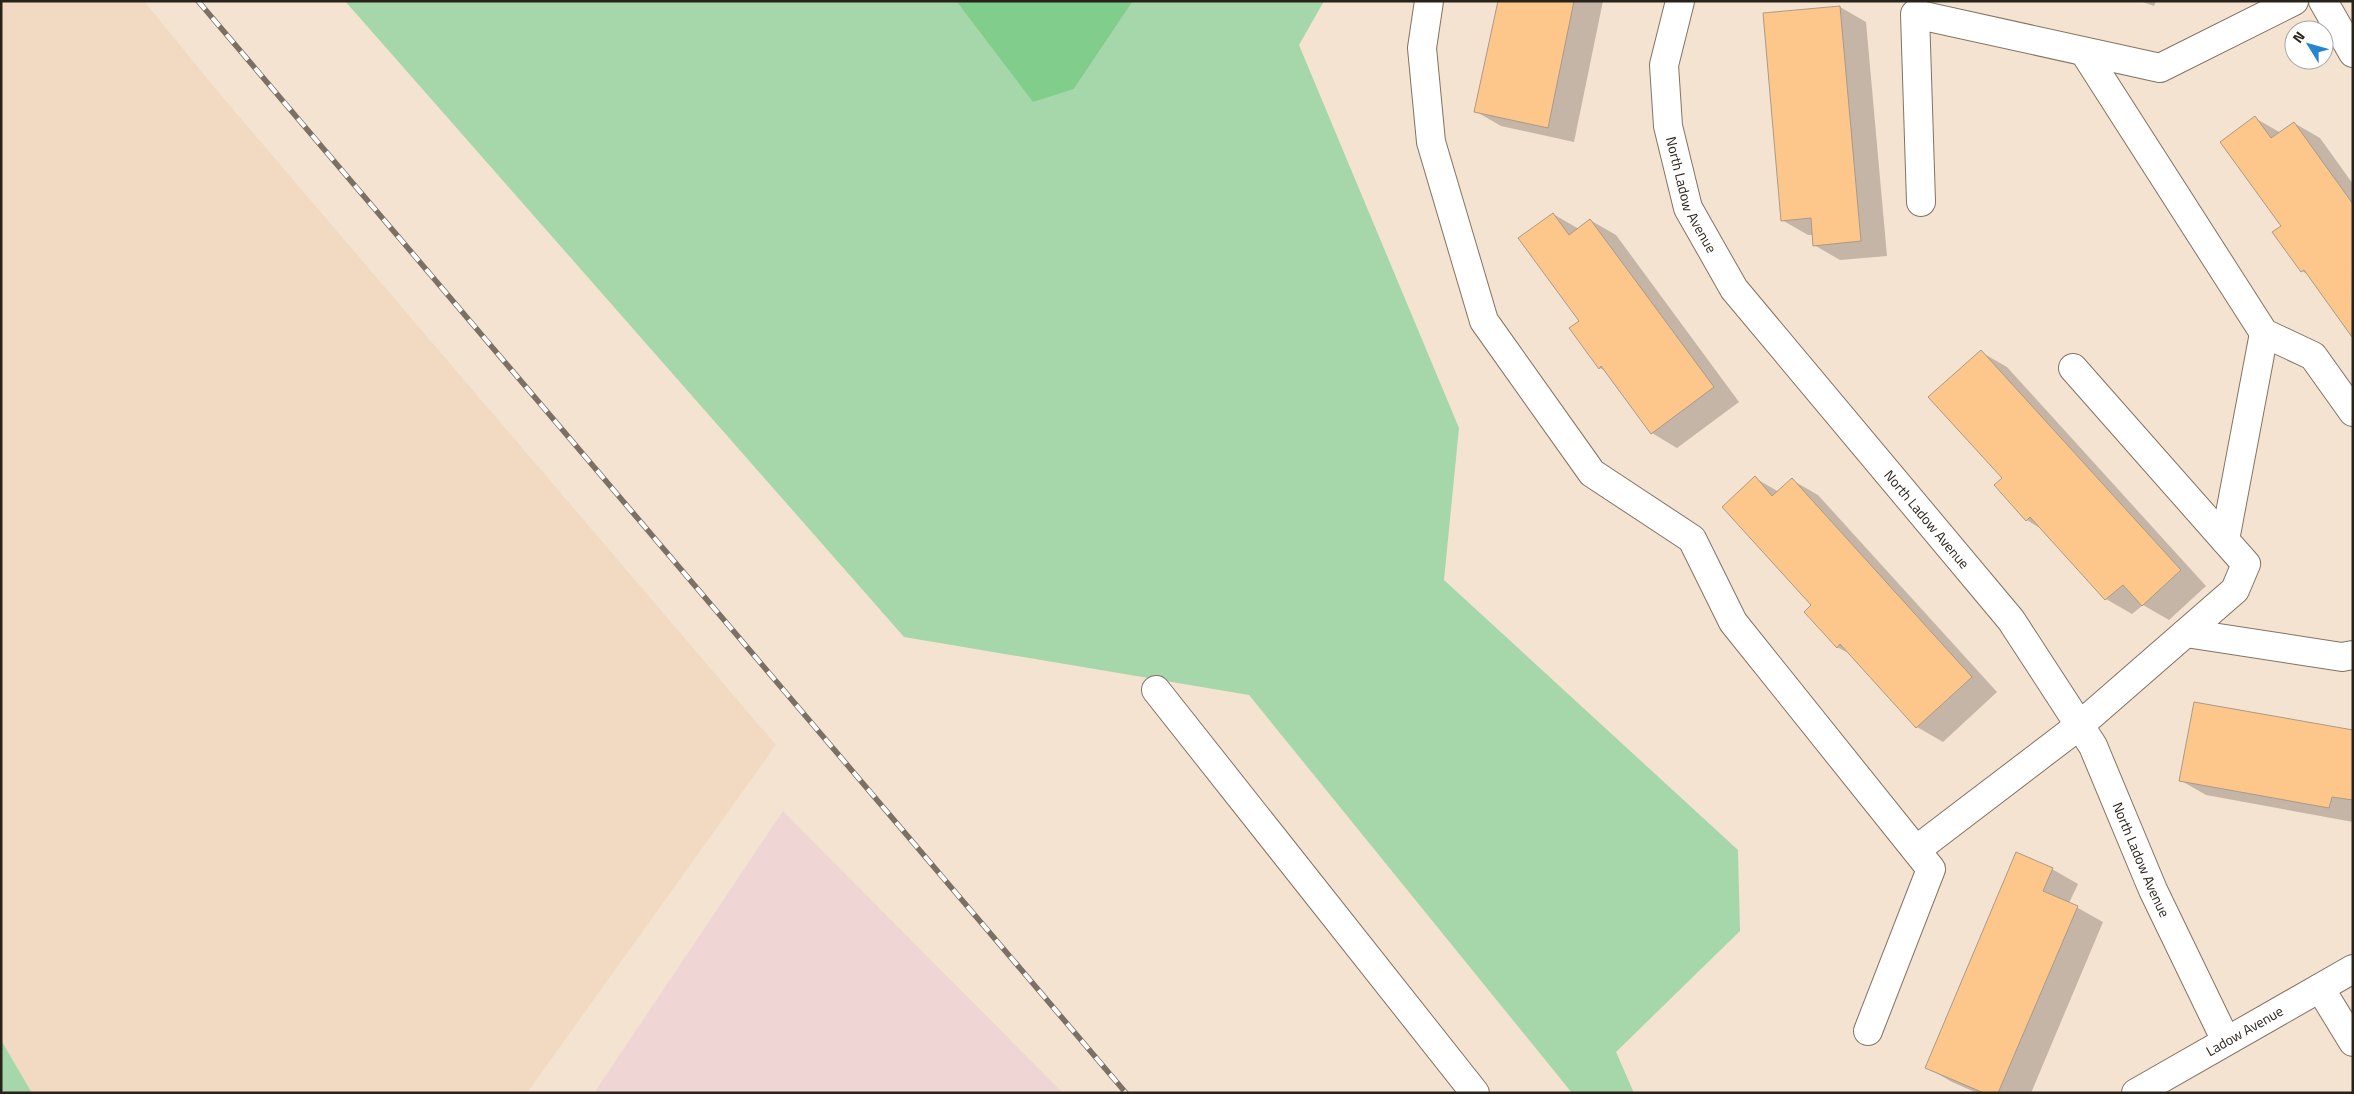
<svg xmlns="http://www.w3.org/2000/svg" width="2354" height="1094" viewBox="0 0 2354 1094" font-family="'Titillium Web',sans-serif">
<rect width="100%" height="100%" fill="#f5e3d1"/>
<path fill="#f0d5d5" d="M783,811L1063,1093H594Z"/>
<path fill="#f1dac1" d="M1,1H144L219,93L776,745L527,1093H32L1,1040Z"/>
<g fill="#a5d7ab">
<path d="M345,1H956L1033,101L1074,89L1133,1H1324L1299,45L1459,428L1444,580L1738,850L1740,931L1616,1052L1634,1093H1572L1249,695L904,637Z"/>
<path d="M1,1040L32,1093H1Z"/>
</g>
<path fill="#81ce8c" d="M956,1H1133L1074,89L1033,102Z"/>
<g fill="#0003">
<path d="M1499,1H1603L1574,142L1501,126L1475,111Z"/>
<path d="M2140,1H2156L2154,6Z"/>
<path d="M1840,7L1866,22L1887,256L1840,260L1814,245L1813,235H1808L1782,220L1764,14Z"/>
<path d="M2255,118L2281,133L2294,123L2320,138L2353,184V336L2309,275L2302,271L2282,226Z"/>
<path d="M1553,214L1579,229L1590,220L1616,235L1739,402L1677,448L1652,433L1607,372L1600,368L1581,321Z"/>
<path d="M1981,352L2007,367L2206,586L2169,620L2143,605L2132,614L2106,599L2043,530L2027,520L2003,478Z"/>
<path d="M1755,478L1779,492L1792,480L1818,495L1997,692L1943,742L1917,727L1852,655L1837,647L1813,606Z"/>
<path d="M2353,732V822L2206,795L2180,780Z"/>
<path d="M2052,869L2078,884L2069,903L2103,922L2031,1093H1977L1952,1082L1926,1067Z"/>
</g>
<g fill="#fdc78c" stroke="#aa9a88">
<path d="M1498,1H1574L1548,128L1474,112Z"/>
<path d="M1840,6L1861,241L1813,246L1811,218L1781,221L1763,13Z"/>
<path d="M2255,116L2271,138L2294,122L2353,204L2352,337L2304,270L2301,272L2272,232L2281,226L2220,142Z"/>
<path d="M1553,213L1569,235L1590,219L1714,387L1651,434L1601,366L1599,369L1569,328L1579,321L1518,238Z"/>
<path d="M1981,350L2181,570L2142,606L2123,585L2105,600L2030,517L2026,521L1994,485L2002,478L1928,397Z"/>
<path d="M1755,476L1772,496L1792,478L1972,677L1916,728L1840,644L1837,648L1804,612L1811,605L1722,507Z"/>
<path d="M2194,702L2353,730V800L2332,797L2329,808L2179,781Z"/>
<path d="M2016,852L2053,868L2043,891L2078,906L1998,1093H1984L1925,1068Z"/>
</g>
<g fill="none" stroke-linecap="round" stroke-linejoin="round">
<defs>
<g id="minor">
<path d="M1429,1L1422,48L1431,142L1484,321L1592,473L1692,539L1733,622L1931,869L1868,1031"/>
<path id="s1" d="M1680,1L1664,65L1668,126L1688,208L1734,289L2011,620L2093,746L2153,890L2226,1041"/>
<path d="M2323,1L2353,53"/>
<path d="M2084,52L2264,333L2313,356L2353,412"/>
<path d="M1921,202L1915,14L2160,68L2294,1"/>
<path d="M2225,540L2264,333"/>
<path d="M2186,633L2342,657L2353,655"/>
<path d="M1156,690L1475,1093"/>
<path d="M1916,850L2080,725L2235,590L2246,564L2073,368"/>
<path d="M2320,988L2353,1042"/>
<path id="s2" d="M2136,1093L2353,969"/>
</g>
</defs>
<use href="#minor" stroke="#837363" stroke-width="30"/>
<use href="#minor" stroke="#fff" stroke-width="28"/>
<defs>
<path id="rail" d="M198,1L1126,1093"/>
</defs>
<use href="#rail" stroke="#7c7065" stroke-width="5.5"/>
<use href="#rail" stroke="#fff" stroke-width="4" stroke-dasharray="11" stroke-linecap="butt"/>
</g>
<g text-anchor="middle" stroke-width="4.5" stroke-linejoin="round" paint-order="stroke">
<g font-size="14" fill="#29221b" stroke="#fff">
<text dy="5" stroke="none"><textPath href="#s1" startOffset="200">North Ladow Avenue</textPath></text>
<text dy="5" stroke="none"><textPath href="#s1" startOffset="605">North Ladow Avenue</textPath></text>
<text dy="5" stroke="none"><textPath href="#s1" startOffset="1010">North Ladow Avenue</textPath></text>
<text dy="5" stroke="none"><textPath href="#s2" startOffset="125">Ladow Avenue</textPath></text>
</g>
</g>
<rect width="2354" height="1094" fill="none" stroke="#29221b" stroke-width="5"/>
<g transform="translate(2309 45) rotate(307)"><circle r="24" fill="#ffffff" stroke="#a9a7a4"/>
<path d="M0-4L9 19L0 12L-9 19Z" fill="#2684d0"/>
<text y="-8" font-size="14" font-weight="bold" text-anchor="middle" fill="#29221b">N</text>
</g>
</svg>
